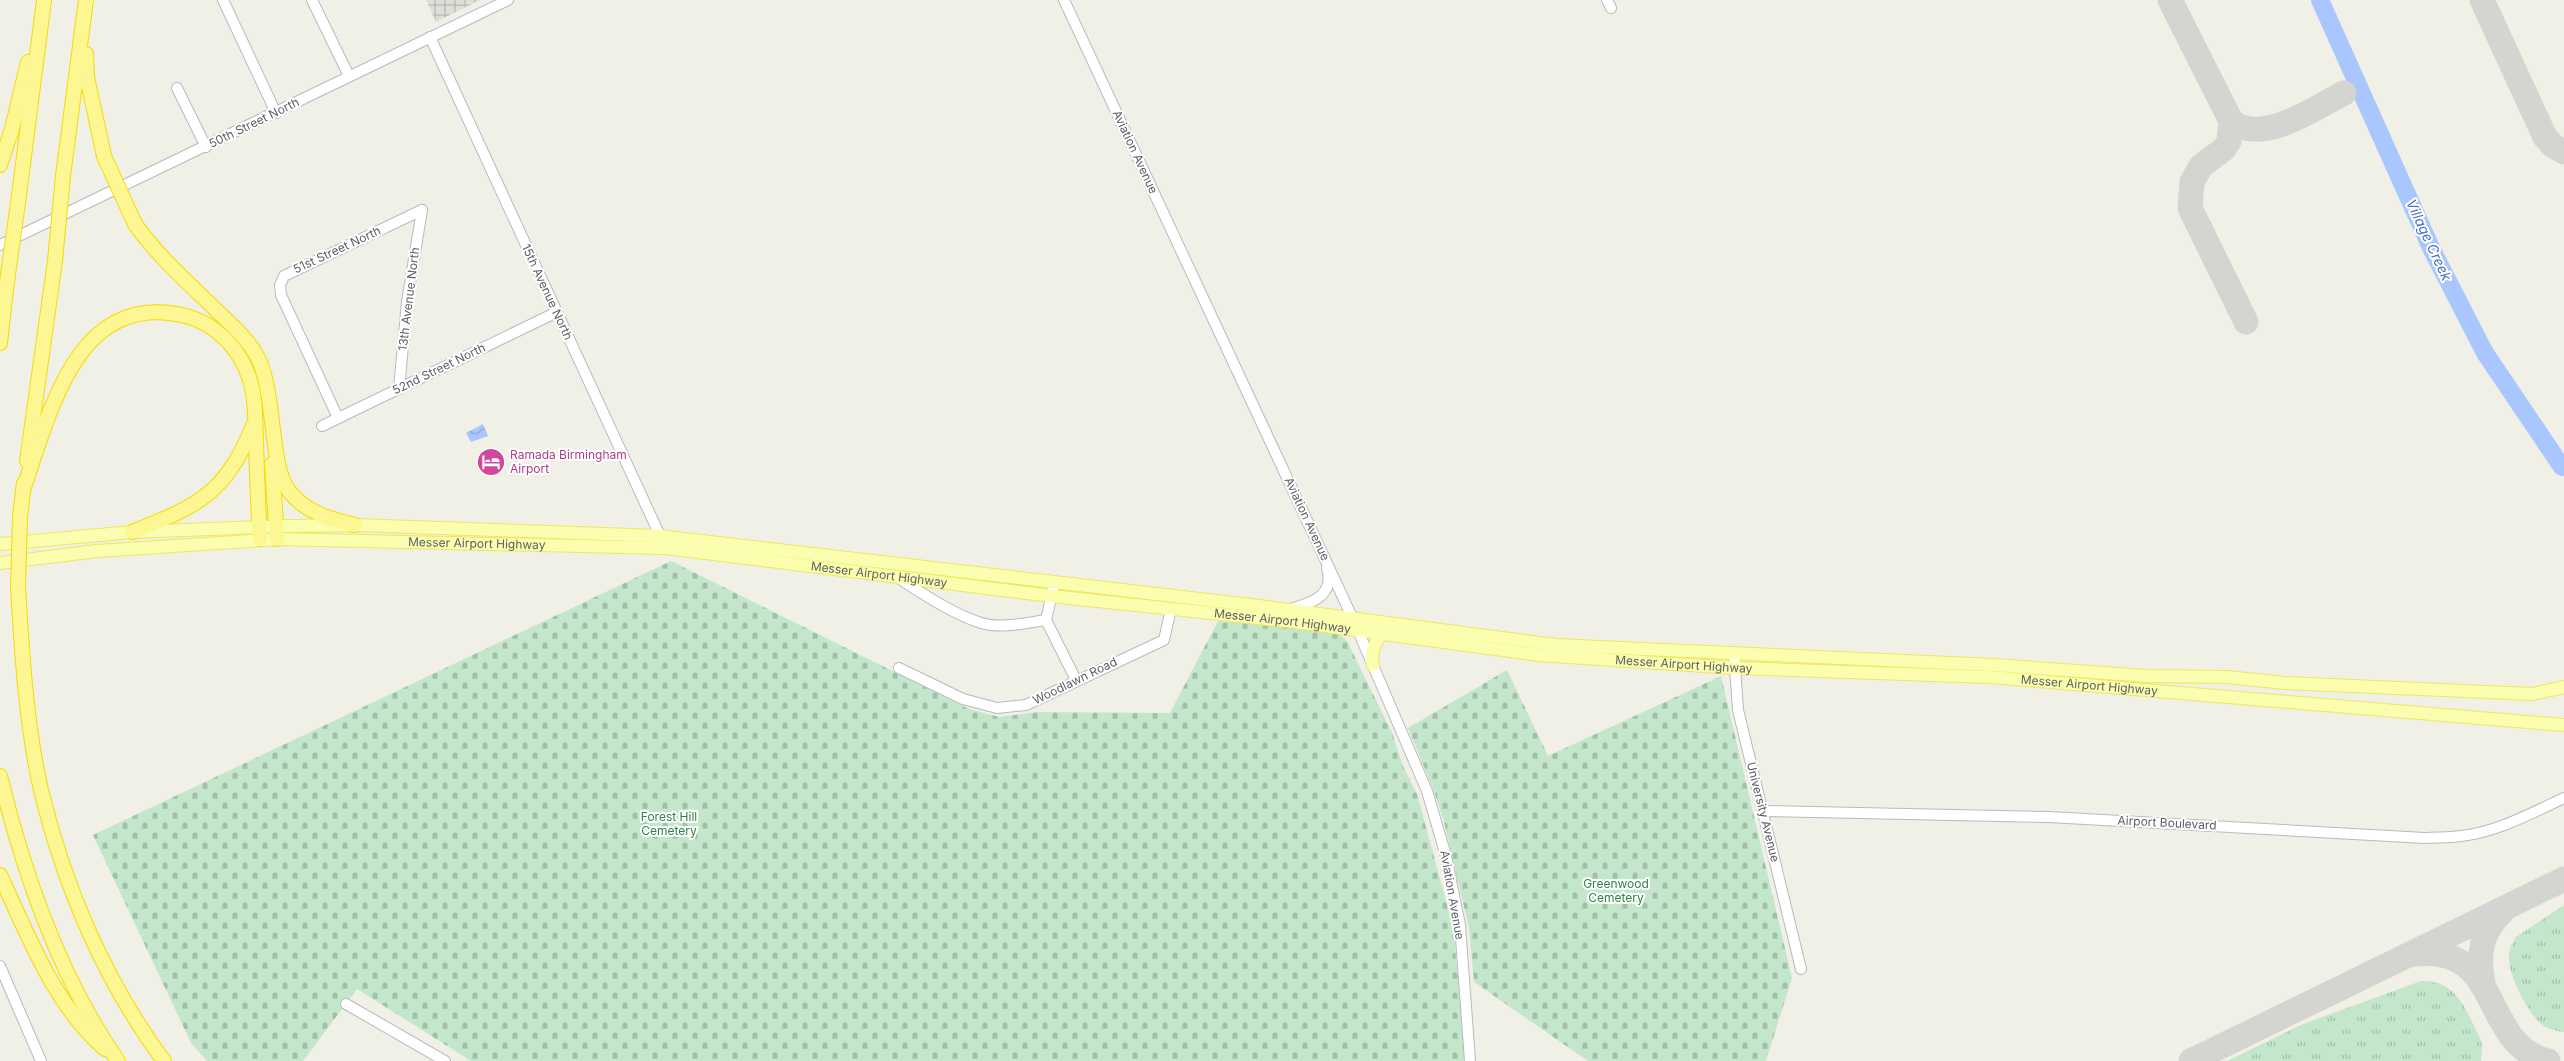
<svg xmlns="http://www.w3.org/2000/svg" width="2564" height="1061" viewBox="0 0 2564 1061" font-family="Inter,sans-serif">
<defs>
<pattern id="industrial-grid" width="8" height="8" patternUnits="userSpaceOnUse" patternTransform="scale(1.25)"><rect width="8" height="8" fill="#dfdfd9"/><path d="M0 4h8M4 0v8" fill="none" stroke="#b8b8b4"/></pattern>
<pattern id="grass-tufts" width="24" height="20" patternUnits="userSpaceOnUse" patternTransform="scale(1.25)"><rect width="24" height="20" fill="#c4e7cb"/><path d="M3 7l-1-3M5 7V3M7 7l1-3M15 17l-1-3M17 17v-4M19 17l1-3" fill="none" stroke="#a2bfa9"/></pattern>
<pattern id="cemetery-stones" width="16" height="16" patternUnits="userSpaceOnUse" patternTransform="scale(1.25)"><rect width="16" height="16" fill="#c4e7cb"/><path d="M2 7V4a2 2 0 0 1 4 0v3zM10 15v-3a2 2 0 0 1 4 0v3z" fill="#a2bfa9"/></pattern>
<pattern id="water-waves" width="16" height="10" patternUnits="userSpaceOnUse" patternTransform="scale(1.25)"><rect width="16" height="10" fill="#a9c7fe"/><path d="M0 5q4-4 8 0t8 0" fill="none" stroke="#8da5d1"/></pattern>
</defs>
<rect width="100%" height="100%" fill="#f0f0e7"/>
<path fill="url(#industrial-grid)" d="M426,0H480L436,22Z"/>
<g fill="url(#grass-tufts)">
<path d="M2564,905V1032C2558,1031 2551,1030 2545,1027C2530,1017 2509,977 2509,959C2508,951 2512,944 2516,937Z"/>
<path d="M2421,981C2458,980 2466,1011 2480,1038L2482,1045L2481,1061H2227L2303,1024Z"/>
</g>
<g fill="url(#cemetery-stones)">
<path d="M671,561L969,709L999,717L1037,712L1170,713L1218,621L1335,631L1347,641L1393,735L1402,764L1417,794L1453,927L1466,1061H471L357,989L303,1061H207L191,1043L93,835Z"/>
<path d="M1507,670L1548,756L1721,676L1792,978L1766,1061H1588L1474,982L1469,928L1444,822L1434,791L1408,728Z"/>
</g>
<path fill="url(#water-waves)" d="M483,424L488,436L471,442L466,433Z"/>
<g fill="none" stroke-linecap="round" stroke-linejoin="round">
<path stroke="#a9c7fe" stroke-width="18" d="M2320,0L2432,250L2485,353L2562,467"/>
<g stroke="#d4d4d0" stroke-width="25">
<path d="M2170,0L2231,121C2262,146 2314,108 2344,93"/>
<path d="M2482,0L2545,137L2552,145L2564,152"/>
<path d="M2231,121L2229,141L2224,149L2201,166L2192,182L2190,208L2246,322"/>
<path d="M2414,954C2504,943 2480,1045 2548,1061"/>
<path d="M2483,983C2477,955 2481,931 2503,911"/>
<path d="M2191,1061L2564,879"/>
</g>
<defs>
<g id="minor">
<path d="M223,0L276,113"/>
<path d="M312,0L349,76"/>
<path d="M1064,0L1353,619L1427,791L1446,856L1460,925L1470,1061"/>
<path d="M1607,0L1611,8"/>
<path d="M430,37L662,540"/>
<path d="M177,88L206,147"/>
<path d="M0,245L508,0"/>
<path d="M399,389L407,302L422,210"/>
<path d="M338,418L281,295L280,285L284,276L422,210"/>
<path d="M322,426L557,312"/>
<path d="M897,577C923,594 951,613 981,623C1001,629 1025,623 1046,620"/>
<path d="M1053,589L1046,620L1076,680"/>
<path d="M1290,609C1312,603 1335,596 1327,568"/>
<path d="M1734,653L1738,710L1801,969"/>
<path d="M899,668L963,699L997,708L1026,705L1164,640L1171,609"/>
<path d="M1763,811L2049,817L2425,838C2437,837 2449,838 2461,836C2497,832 2532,813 2564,798"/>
<path d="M0,966L41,1061"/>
<path d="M346,1004L445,1061"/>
</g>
<g id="major">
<path d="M0,544L132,532L290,526L355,525L659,536L1259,606L1556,645L1994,665L2147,676L2227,677L2285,683L2532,694L2564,687"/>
<path id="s1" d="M0,563L97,551L277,539L665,548L1051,596L1296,622L1539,655L1734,668L1990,677L2564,725"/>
<path d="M1373,665C1371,653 1373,644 1382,634"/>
</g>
<g id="highway">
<path d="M86,54L87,77L104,156"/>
<path d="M0,165L12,129L28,62"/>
<path d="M63,176L86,0"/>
<path d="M18,203L44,0"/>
<path d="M135,224C157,255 185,280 213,307C229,323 248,338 258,358C276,394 269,465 289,491C306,513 330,519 355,525"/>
<path d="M0,343L6,289"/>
<path d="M27,461L55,261"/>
<path d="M272,464L277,539"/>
<path d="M23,490C50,413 76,289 186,316C216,324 239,348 249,377C256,397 255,420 256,441C257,474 258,507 260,539"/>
<path d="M20,517L24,483"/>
<path d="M132,532C198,506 225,494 253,426"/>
<path d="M18,587C22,654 26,724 41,790C64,886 105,982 164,1061"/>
<path d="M0,776C24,875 59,977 118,1061"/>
<path d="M0,875C28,935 54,1005 105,1049"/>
</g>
</defs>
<use href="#minor" stroke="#b9bac0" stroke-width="12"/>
<use href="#major" stroke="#f0e660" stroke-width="14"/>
<use href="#highway" stroke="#f5db02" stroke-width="16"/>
<use href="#minor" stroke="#fff" stroke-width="10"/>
<use href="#major" stroke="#fafeae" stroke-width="12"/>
<use href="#highway" stroke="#fcf792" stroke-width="14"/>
<defs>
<g id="highway-bridge">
<path d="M104,156L135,224"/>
<path d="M55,261L63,176"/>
<path d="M6,289L18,203"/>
<path d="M18,587L20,517"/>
</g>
</defs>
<use href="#highway-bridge" stroke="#f5db02" stroke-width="16" stroke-linecap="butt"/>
<use href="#highway-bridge" stroke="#fcf792" stroke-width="14"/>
</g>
<defs>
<symbol id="hotel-disc" viewBox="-11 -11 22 22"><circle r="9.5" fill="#d1479c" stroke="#fff"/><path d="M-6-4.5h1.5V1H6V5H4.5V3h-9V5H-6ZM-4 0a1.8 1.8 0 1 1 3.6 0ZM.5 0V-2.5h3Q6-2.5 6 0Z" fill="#fff"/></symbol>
</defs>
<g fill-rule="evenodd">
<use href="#hotel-disc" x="475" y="446" width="32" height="32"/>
</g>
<g text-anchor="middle" stroke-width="4" stroke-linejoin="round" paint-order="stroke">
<g font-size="12" fill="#5e6067" stroke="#fff">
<text transform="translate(254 123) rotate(-26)" y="4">50th Street North</text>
<text transform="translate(1135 152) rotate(65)" y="4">Aviation Avenue</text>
<text transform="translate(337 250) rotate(-25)" y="4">51st Street North</text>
<text transform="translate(547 292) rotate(65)" y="4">15th Avenue North</text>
<text transform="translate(409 299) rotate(-83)" y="4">13th Avenue North</text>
<text transform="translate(439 369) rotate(-26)" y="4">52nd Street North</text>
<text transform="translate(1307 519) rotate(65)" y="4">Aviation Avenue</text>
<text dy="4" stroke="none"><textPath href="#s1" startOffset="478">Messer Airport Highway</textPath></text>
<text dy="4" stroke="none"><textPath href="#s1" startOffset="882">Messer Airport Highway</textPath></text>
<text dy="4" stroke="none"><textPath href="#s1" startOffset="1288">Messer Airport Highway</textPath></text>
<text dy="4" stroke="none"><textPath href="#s1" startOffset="1692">Messer Airport Highway</textPath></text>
<text transform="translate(1075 681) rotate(-26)" y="4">Woodlawn Road</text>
<text dy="4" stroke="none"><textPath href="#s1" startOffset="2098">Messer Airport Highway</textPath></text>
<text transform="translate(1763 812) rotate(76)" y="4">University Avenue</text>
<text transform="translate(2167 823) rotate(3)" y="4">Airport Boulevard</text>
<text transform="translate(1452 895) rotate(80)" y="4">Aviation Avenue</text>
</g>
<g font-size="12" fill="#b23c85" stroke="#fff" text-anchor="start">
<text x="510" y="459">Ramada Birmingham<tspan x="510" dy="14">Airport</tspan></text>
</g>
<g font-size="12" fill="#348048" stroke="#fff">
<text x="669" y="821">Forest Hill<tspan x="669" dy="14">Cemetery</tspan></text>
<text x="1616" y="888">Greenwood<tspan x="1616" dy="14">Cemetery</tspan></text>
</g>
<g font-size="14" font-style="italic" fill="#4a6cc3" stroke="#fff">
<text transform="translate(2429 240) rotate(65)" y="5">Village Creek</text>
</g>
</g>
</svg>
